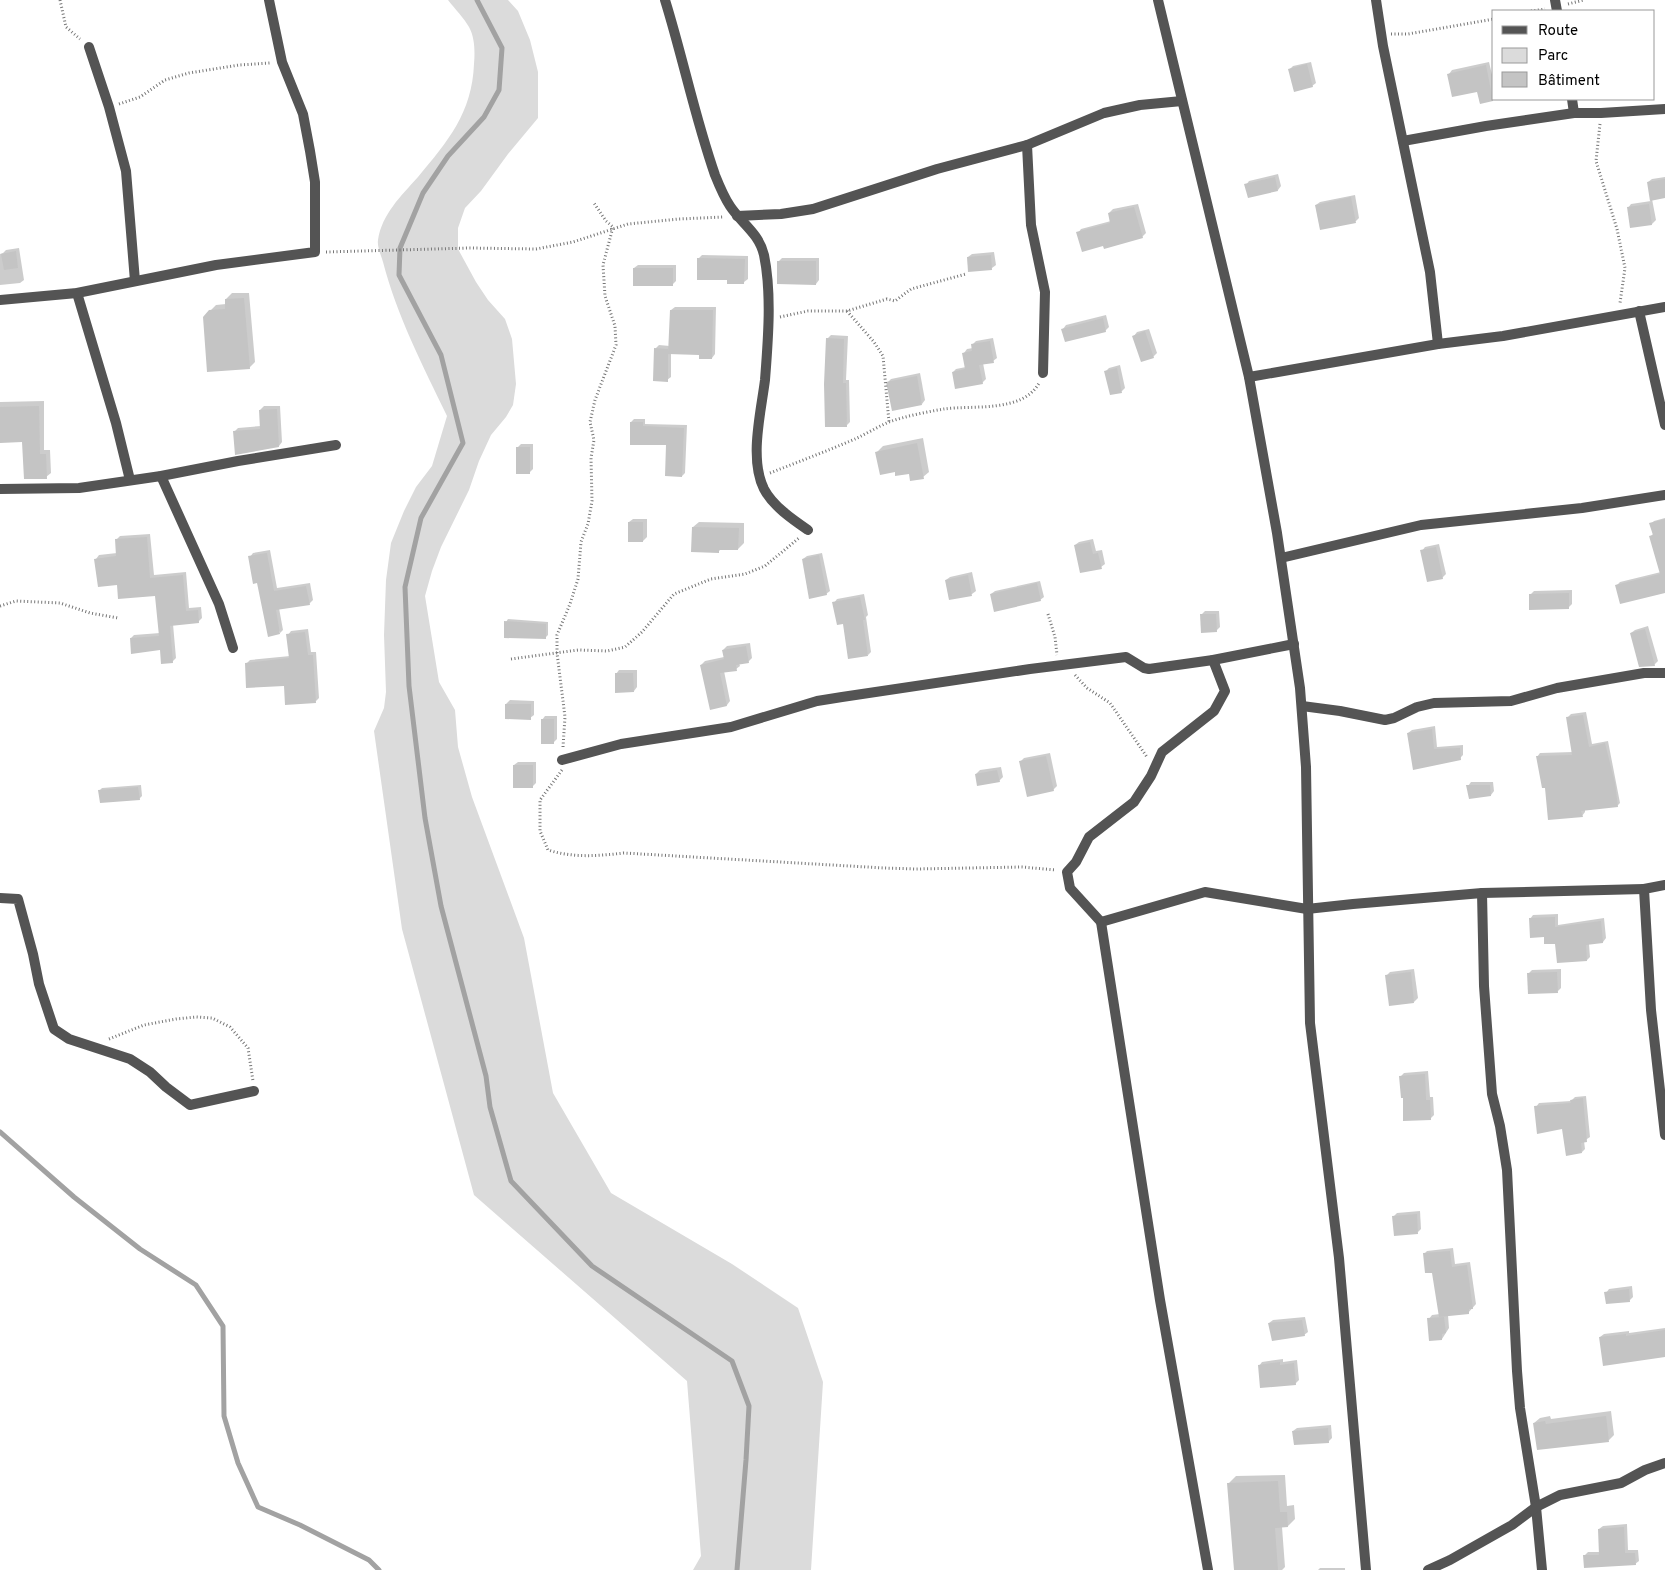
<svg xmlns="http://www.w3.org/2000/svg" width="1665" height="1570" viewBox="0 0 1665 1570" font-family="Overpass,sans-serif">
<rect width="100%" height="100%" fill="#fff"/>
<path fill="#dbdbdb" d="M448,0H508L518,11L530,40L538,72V118L508,154L481,191L465,208L458,228V249L476,282L488,300L505,319L512,339L516,384L513,405L506,417L491,435L479,461L469,490L441,547L432,571L425,596L439,682L455,710L458,747L472,797L524,938L553,1093L611,1193L732,1264L798,1308L823,1382L811,1570H693L701,1556L687,1381L474,1195L402,929L374,731L384,708L386,692L384,635L386,580L391,543L404,511L416,487L432,466L447,416C423,366 397,316 383,262C381,255 377,247 378,240C382,214 401,196 418,177C448,141 472,113 474,64C475,52 475,38 469,27C464,18 455,9 448,0Z"/>
<g fill="#0003">
<path d="M1311,62L1316,83L1312,86L1290,69L1293,66Z"/>
<path d="M1489,62L1494,83L1493,100L1480,103L1478,91L1449,74L1452,70Z"/>
<path d="M1278,174L1281,186L1278,190L1246,185L1249,181Z"/>
<path d="M1665,177V197L1652,199L1656,220L1652,224L1631,227L1628,208L1631,204L1651,201L1648,182L1652,179Z"/>
<path d="M1355,195L1359,218L1356,221L1321,229L1316,205L1320,202Z"/>
<path d="M1138,204L1146,233L1142,237L1104,244L1078,233L1081,229L1111,221L1109,213L1113,209Z"/>
<path d="M19,248L24,280L20,283L0,285V254L3,253L6,250Z"/>
<path d="M994,252L996,265L992,268L968,257L972,254Z"/>
<path d="M702,255L748,256V279L744,282L728,279L698,259Z"/>
<path d="M782,258H819V280L816,284L778,262Z"/>
<path d="M638,265H676V281L672,285L634,268Z"/>
<path d="M232,293H249L255,362L249,368L204,317L216,305L226,304V299Z"/>
<path d="M675,307H716L715,354L712,358L700,353H671V377L667,380L655,349L659,345L670,346L671,310Z"/>
<path d="M1106,315L1109,327L1105,331L1063,329L1066,325Z"/>
<path d="M1149,329L1157,353L1153,357L1134,336L1137,332Z"/>
<path d="M831,335L848,336L846,380H849L850,422L847,425L827,339Z"/>
<path d="M993,338L997,358L993,361L983,363L986,379L982,383L953,372L956,369L966,367L964,353L967,349L973,348L972,345L976,341Z"/>
<path d="M1120,365L1125,388L1122,391L1111,394L1106,371L1109,368Z"/>
<path d="M920,373L925,400L922,404L888,382L891,379Z"/>
<path d="M44,401V450H50L51,473L46,477L23,441L0,442V402Z"/>
<path d="M264,406H280L282,442L279,446L234,432L238,428L261,426L260,410Z"/>
<path d="M634,419H645V424L687,425L685,473L682,476L667,443L631,422Z"/>
<path d="M923,438L929,472L923,477L910,472L896,470L877,452L883,446Z"/>
<path d="M521,444H533V469L529,473L517,448Z"/>
<path d="M1665,518V593L1617,585L1620,582L1661,572L1651,536L1653,534L1651,524L1654,521Z"/>
<path d="M633,519H647V537L643,541L629,522Z"/>
<path d="M699,522L744,523V543L738,549L722,548L719,551L693,527Z"/>
<path d="M150,534L154,575L186,572L189,608L201,607L202,618L198,622L173,624L176,658L172,662L161,649L131,638L134,635L160,633L156,595L118,583L96,559L99,555L117,553L116,540L120,536Z"/>
<path d="M1093,539L1096,551L1102,550L1105,564L1101,567L1075,545L1079,542Z"/>
<path d="M1439,544L1446,574L1442,578L1422,551L1425,547Z"/>
<path d="M270,550L277,588L310,583L313,600L309,604L279,608L283,630L280,633L250,557L253,553Z"/>
<path d="M822,553L830,591L826,594L803,559L807,556Z"/>
<path d="M972,572L976,591L972,594L950,599L946,580L950,577Z"/>
<path d="M1040,581L1044,597L1040,600L991,594L995,591Z"/>
<path d="M1572,590V604L1568,608L1530,595L1534,591Z"/>
<path d="M864,594L868,615L866,617L871,652L868,655L844,623L834,603L837,599Z"/>
<path d="M1205,611H1219L1220,627L1216,631L1201,615Z"/>
<path d="M508,619L548,622V635L545,638L506,622Z"/>
<path d="M1648,626L1658,661L1654,665L1631,633L1635,630Z"/>
<path d="M308,629L311,652H316L319,698L316,701L246,664L250,660L290,656L288,635L291,631Z"/>
<path d="M750,643L752,658L748,662L739,663L740,666L736,669L724,671L730,701L727,705L711,708L701,665L705,661L724,657L723,650L727,646Z"/>
<path d="M619,670H637V687L634,691L616,674Z"/>
<path d="M510,700L534,701V715L530,718L506,704Z"/>
<path d="M1586,712L1592,744L1608,741L1620,803L1617,806L1585,810V812L1582,816L1546,786L1537,757L1540,753L1573,752L1567,718L1571,714Z"/>
<path d="M545,716H557V739L553,743L542,720Z"/>
<path d="M1435,726L1437,747L1463,745V755L1460,758L1414,768L1408,733L1412,730Z"/>
<path d="M1050,753L1057,786L1053,790L1021,761L1024,758Z"/>
<path d="M518,762H536V783L532,787L514,765Z"/>
<path d="M1001,767L1003,777L999,781L976,774L980,770Z"/>
<path d="M1471,782H1493L1494,791L1491,795L1468,786Z"/>
<path d="M141,785L142,796L139,799L99,791L102,788Z"/>
<path d="M1558,914V925L1604,918L1606,938L1603,942L1589,944L1590,957L1587,960L1546,935L1530,919L1533,915Z"/>
<path d="M1414,969L1418,998L1414,1002L1387,975L1390,972Z"/>
<path d="M1561,969V988L1558,991L1529,973L1532,970Z"/>
<path d="M1428,1071L1430,1097H1433L1434,1115L1430,1119L1404,1097L1401,1076L1404,1073Z"/>
<path d="M1586,1096L1590,1137L1584,1141L1585,1149L1582,1152L1563,1128L1536,1107L1539,1103L1571,1101L1575,1097Z"/>
<path d="M1420,1211L1421,1229L1418,1232L1393,1217L1397,1213Z"/>
<path d="M1453,1248L1455,1264L1470,1262L1476,1304L1468,1313L1448,1315L1449,1328L1442,1339L1429,1319L1432,1315L1440,1314L1433,1271L1424,1254L1427,1251Z"/>
<path d="M1632,1286L1633,1297L1630,1300L1606,1293L1609,1289Z"/>
<path d="M1305,1317L1308,1332L1304,1335L1269,1323L1273,1320Z"/>
<path d="M1665,1328V1356L1600,1337L1604,1334L1629,1331V1333Z"/>
<path d="M1283,1359V1362L1297,1360L1299,1380L1295,1384L1259,1366L1262,1362Z"/>
<path d="M1611,1411L1614,1435L1609,1440L1534,1423L1540,1418L1550,1416L1551,1419Z"/>
<path d="M1331,1425L1332,1438L1328,1442L1293,1431L1297,1428Z"/>
<path d="M1285,1475L1287,1506L1294,1505L1295,1519L1288,1526L1282,1527L1285,1567L1282,1570H1236L1228,1484L1236,1476Z"/>
<path d="M1627,1524L1628,1550H1638L1639,1561L1635,1564L1584,1556L1588,1552H1600L1599,1529L1603,1526Z"/>
<path d="M1320,1568H1345V1570H1318Z"/>
</g>
<g fill="none" stroke-linecap="round" stroke-linejoin="round">
<g stroke="#a2a2a2" stroke-width="5">
<path d="M477,0L502,48L499,90L484,117L448,156L423,193L400,248L399,275L441,355L463,443L421,518L405,587L409,686L425,818L441,906L486,1076L490,1107L511,1181L592,1266L732,1361L749,1406L746,1460L737,1570"/>
<path d="M0,1132L74,1197L140,1249L196,1285L223,1326L224,1416L238,1463L258,1507L300,1525L369,1560L379,1570"/>
</g>
</g>
<g fill="#c4c4c4">
<path d="M1307,64L1313,87L1294,92L1288,69Z"/>
<path d="M1486,65L1493,101L1480,104L1477,92L1452,97L1447,74Z"/>
<path d="M1275,177L1278,191L1248,198L1244,184Z"/>
<path d="M1665,179V198L1650,201L1647,182Z"/>
<path d="M1351,197L1356,223L1320,230L1315,205Z"/>
<path d="M1649,204L1652,225L1630,228L1627,207Z"/>
<path d="M1134,207L1143,238L1104,249L1103,246L1082,252L1076,232L1110,223L1108,213Z"/>
<path d="M16,251L18,268L4,270L1,254Z"/>
<path d="M991,255L992,270L968,272L967,257Z"/>
<path d="M697,258L745,259L744,284H727V280H697Z"/>
<path d="M777,261H816V285L777,284Z"/>
<rect x="633" y="268" width="40" height="18"/>
<path d="M244,298L250,369L207,372L203,317L209,310L225,309V299Z"/>
<path d="M670,310H713L712,359H699V355L668,354Z"/>
<path d="M1103,318L1106,332L1065,342L1061,329Z"/>
<path d="M1145,331L1154,358L1141,362L1132,336Z"/>
<path d="M826,338L844,339L843,383H846L847,427H825L824,384Z"/>
<path d="M990,341L994,363L979,365L983,384L955,389L952,372L965,369L962,353L972,351L971,344Z"/>
<path d="M654,348L668,349V382L653,381Z"/>
<path d="M1117,368L1122,393L1110,395L1104,371Z"/>
<path d="M917,376L922,405L892,411L886,382Z"/>
<path d="M39,406L40,454H46L47,479H24L22,442L0,443V407Z"/>
<path d="M277,409L279,447L235,455L233,431L260,429L259,410Z"/>
<path d="M630,422H643V426L684,428L682,477L665,476L666,445H630Z"/>
<path d="M917,443L924,479L910,481L909,474L895,476V472L880,475L875,452Z"/>
<rect x="516" y="447" width="14" height="27"/>
<path d="M1665,519V593L1620,604L1615,585L1660,574L1649,536L1653,535L1649,523Z"/>
<rect x="628" y="522" width="15" height="20"/>
<path d="M692,527L739,528L738,550H719V553L691,552Z"/>
<path d="M147,537L150,578L183,575L186,611L198,610L199,623L170,626L173,663L161,664L160,650L131,654L130,638L159,636L155,596L118,599L117,585L98,587L94,559L116,556L115,539Z"/>
<path d="M1090,542L1093,554L1098,553L1102,569L1080,573L1074,545Z"/>
<path d="M1436,547L1443,579L1427,582L1420,550Z"/>
<path d="M267,553L274,591L306,586L310,605L276,610L280,634L268,637L257,583L253,584L248,556Z"/>
<path d="M819,555L827,595L809,599L802,559Z"/>
<path d="M968,575L972,596L949,600L945,580Z"/>
<path d="M1037,583L1041,601L994,612L990,594Z"/>
<path d="M1569,593V609L1529,610V594Z"/>
<path d="M860,597L865,620H863L868,656L848,659L843,624L837,625L832,602Z"/>
<path d="M1200,614H1216L1217,632L1201,633Z"/>
<path d="M504,621L546,624V639L504,638Z"/>
<path d="M1645,629L1655,666L1639,667L1630,633Z"/>
<path d="M305,632L308,655H313L316,703L285,705L284,686L246,688L245,663L289,658L286,634Z"/>
<path d="M746,646L749,663L736,665L737,671L720,673L727,706L710,710L700,665L724,659L722,650Z"/>
<path d="M615,673H633L634,692L615,693Z"/>
<path d="M505,704H531V720L505,719Z"/>
<path d="M1583,715L1589,747L1605,743L1615,783L1618,807L1581,811L1583,817L1548,820L1545,788H1542L1536,756L1572,755L1566,717Z"/>
<rect x="541" y="719" width="13" height="25"/>
<path d="M1432,729L1434,749L1460,748L1461,760L1413,770L1407,733Z"/>
<path d="M1046,756L1054,791L1027,797L1019,761Z"/>
<rect x="513" y="765" width="20" height="23"/>
<path d="M997,770L1000,782L977,786L975,774Z"/>
<path d="M1466,785H1490L1491,796L1469,799Z"/>
<path d="M138,787L140,800L100,803L98,790Z"/>
<path d="M1555,917V927L1601,921L1603,943L1586,945L1587,961L1557,963L1555,944H1544V937L1530,938L1529,918Z"/>
<path d="M1411,972L1414,1003L1389,1006L1385,975Z"/>
<path d="M1557,972L1558,993L1528,994L1527,973Z"/>
<path d="M1425,1074L1426,1100H1430L1431,1120L1403,1121V1098H1401L1399,1076Z"/>
<path d="M1583,1098L1587,1142L1581,1143L1582,1153L1566,1156L1562,1129L1537,1134L1534,1106L1571,1103L1570,1100Z"/>
<path d="M1417,1214L1418,1234L1394,1236L1392,1216Z"/>
<path d="M1450,1251L1452,1267L1467,1265L1473,1309H1469V1314L1439,1317L1432,1273H1425L1423,1253Z"/>
<path d="M1629,1289L1630,1302L1606,1304L1604,1292Z"/>
<path d="M1444,1317L1446,1333L1442,1334V1340L1429,1341L1427,1318Z"/>
<path d="M1302,1320L1305,1336L1272,1341L1268,1323Z"/>
<path d="M1665,1330V1357L1603,1366L1599,1337L1626,1334V1336Z"/>
<path d="M1280,1362V1365L1294,1363L1296,1385L1260,1388L1258,1365Z"/>
<path d="M1606,1416L1609,1442L1537,1450L1533,1423L1545,1421L1546,1424Z"/>
<path d="M1328,1428L1329,1443L1294,1445L1292,1431Z"/>
<path d="M1278,1481L1280,1512H1287L1288,1527L1275,1528L1278,1570H1234L1227,1483Z"/>
<path d="M1624,1527L1625,1553H1635L1636,1565L1584,1568L1583,1555H1599L1598,1529Z"/>
</g>
<g fill="none" stroke-linecap="round" stroke-linejoin="round">
<g stroke="#767676" stroke-width="3" stroke-dasharray="1 2.5" stroke-linecap="butt">
<path d="M60,0L66,27L80,39"/>
<path d="M1568,4L1584,0"/>
<path d="M1531,11L1545,9"/>
<path d="M1391,34H1408L1494,19"/>
<path d="M119,104L140,97L165,80L189,73L239,65L270,63"/>
<path d="M1600,124L1596,161L1617,229L1625,268L1620,303"/>
<path d="M326,252L470,248L536,249L573,242L628,224L679,219L723,217"/>
<path d="M847,311L874,342L883,356L889,422"/>
<path d="M780,317L808,311H847L887,299L895,301L911,289L966,274"/>
<path d="M770,473C798,462 827,451 855,439C866,434 877,427 889,422C906,416 926,412 944,409C972,405 1023,413 1039,383"/>
<path d="M0,606L16,601L60,603L90,613L118,618"/>
<path d="M1048,614L1055,637L1057,655"/>
<path d="M511,659L578,650L607,651L625,647L642,632L674,594L711,579L745,574L765,566L799,538"/>
<path d="M1075,675L1087,688L1110,703L1147,757"/>
<path d="M563,747L565,717L557,653V635L570,604L578,579L581,542L588,524L592,501L591,458L594,440L590,422L595,400L616,345L615,326L605,296L603,265L613,227L606,221L594,203"/>
<path d="M562,770L540,800V831L548,850C573,858 598,856 624,853L884,868L916,869L1022,867L1056,870"/>
<path d="M109,1039L144,1025L176,1019L196,1017L212,1018L230,1027L248,1048L253,1081"/>
</g>
<g stroke="#545454" stroke-width="10">
<path d="M665,0C683,58 695,118 715,175C719,185 724,197 730,206C741,223 759,233 764,255C772,294 768,341 765,380C761,412 749,459 764,489C773,506 792,519 808,530"/>
<path d="M1158,0L1249,377L1277,533L1300,688L1306,767L1310,1023L1339,1258L1366,1570"/>
<path d="M1376,0L1383,46L1430,272L1438,344"/>
<path d="M1555,0L1557,11"/>
<path d="M89,47L109,107L126,171L135,281"/>
<path d="M1572,99L1574,113"/>
<path d="M1403,141L1486,126L1574,113H1601L1665,109"/>
<path d="M1027,145L1031,225L1045,292L1043,373"/>
<path d="M737,216L781,214L813,209L937,169L1027,145L1104,113L1140,105L1182,101"/>
<path d="M77,293L116,423L130,480"/>
<path d="M0,300L77,293L216,265L315,252V182L310,151L303,114L282,62L269,0"/>
<path d="M1639,311L1665,425"/>
<path d="M1249,377L1438,344L1503,336L1665,307"/>
<path d="M161,476L219,604L233,648"/>
<path d="M0,489L79,488L161,476L238,461L336,445"/>
<path d="M1281,558L1421,525L1582,508L1665,495"/>
<path d="M1302,706L1340,711L1385,720L1394,718L1417,707L1434,703L1511,701L1557,688L1644,673H1665"/>
<path d="M562,760L621,744L731,727L817,701L842,697L1030,669L1126,657L1144,668L1149,669L1213,660L1294,644"/>
<path d="M1665,885L1644,889L1651,1010L1665,1135"/>
<path d="M1482,893L1484,986L1492,1094L1500,1126L1507,1170L1517,1371L1520,1408L1536,1507L1542,1570"/>
<path d="M0,898L18,899L33,954L39,984L54,1029L69,1039L130,1059L150,1072L166,1087L190,1105L254,1091"/>
<path d="M1101,922L1205,892L1307,909L1353,904L1482,893L1644,889"/>
<path d="M1208,1570L1160,1300L1101,922L1070,888L1067,872L1076,862L1089,837L1134,802L1151,776L1162,752L1214,711L1225,691L1213,660"/>
<path d="M1428,1570L1450,1560L1512,1525L1536,1507L1560,1495L1621,1483L1645,1470L1665,1463"/>
</g>
</g>
<rect x="1492" y="10" width="162" height="90" fill="#ffffff" stroke="#999999"/>
<rect x="1502" y="26" width="25" height="8" fill="#545454" stroke="#999999"/>
<text x="1538" y="35" font-size="15" fill="#000000">Route</text>
<rect x="1502" y="48" width="25" height="15" fill="#dbdbdb" stroke="#999999"/>
<text x="1538" y="60" font-size="15" fill="#000000">Parc</text>
<rect x="1502" y="72" width="25" height="15" fill="#c4c4c4" stroke="#999999"/>
<text x="1538" y="85" font-size="15" fill="#000000">Bâtiment</text>
</svg>
